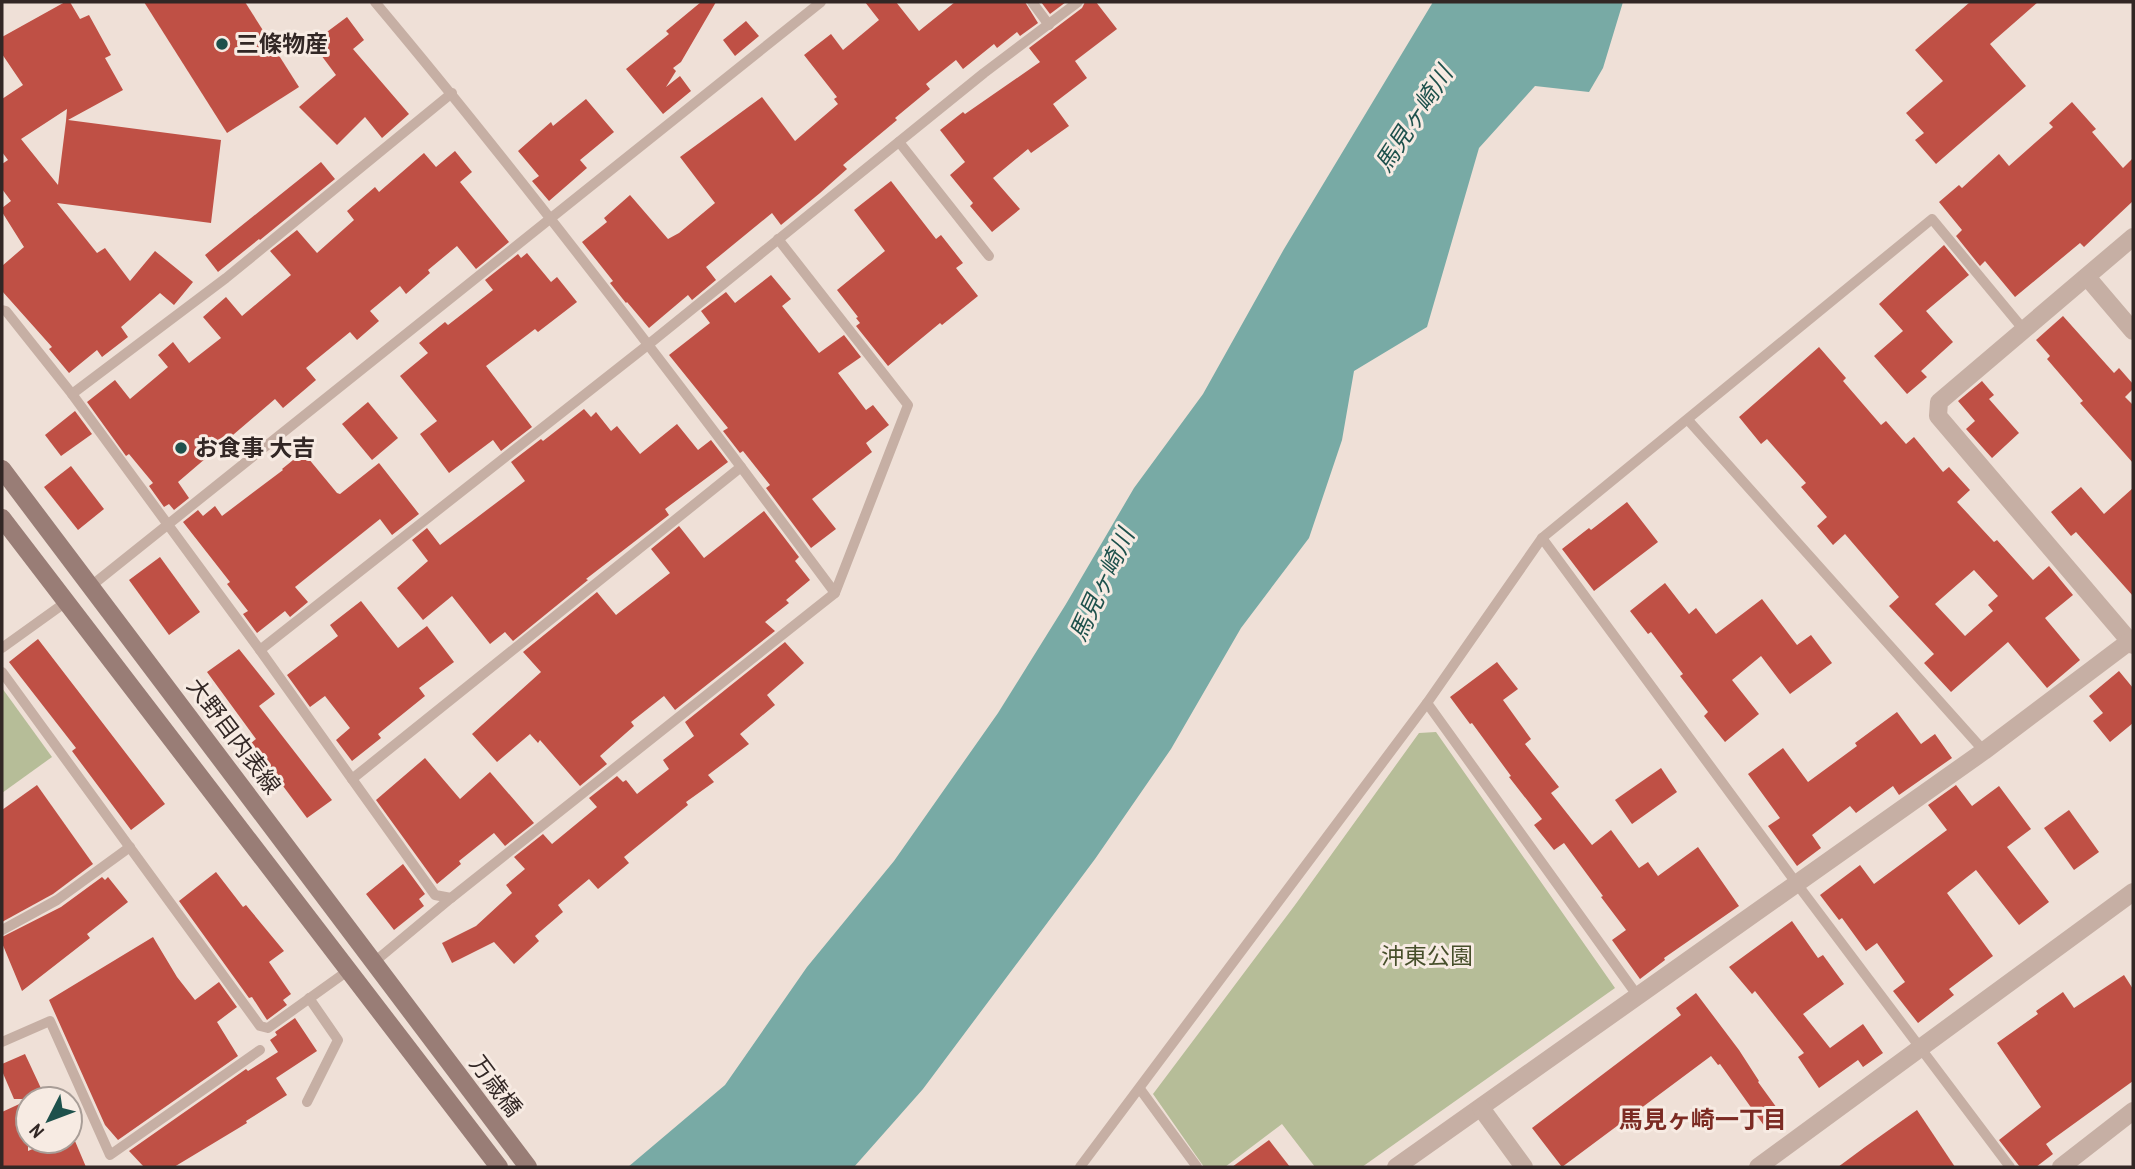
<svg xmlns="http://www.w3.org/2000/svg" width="2135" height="1169" viewBox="0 0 2135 1169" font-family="'Archivo Narrow','Noto Sans JP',sans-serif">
<rect width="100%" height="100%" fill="#efe0d7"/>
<g fill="#b6bd98">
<path d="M2,688L52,757L2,793Z"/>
<path d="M1436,732L1615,988L1362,1167H1315L1282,1124L1225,1167H1204L1153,1094L1295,905L1419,733Z"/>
</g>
<path fill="#78aaa5" d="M1433,2H1623L1603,68L1589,92L1535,86L1479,148L1427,327L1354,371L1342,440L1309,538L1241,628L1171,749L1095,859L923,1089L854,1167H628L725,1085L807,967L894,861L998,713L1066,604L1134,488L1203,394L1284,249Z"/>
<g fill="#bf5045" fill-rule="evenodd">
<path d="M65,2H70L80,19L89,15L111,55L105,58L123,90L68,120L221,140L211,223L57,203L97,253L105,248L130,281L155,251L193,282L174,305L160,293L121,327L128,337L102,357L97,350L69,373L49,349L52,347L2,291V266L24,247L2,212V208L11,201L2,189V164L8,160L2,152V99L23,85L2,54V37ZM67,109L66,121L58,185L21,139Z"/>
<path d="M144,2H245L299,87L227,133Z"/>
<path d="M701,2H716L681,62L673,68L676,71L666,87L680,76L691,91L663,114L626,69L669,34L666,31Z"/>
<path d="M865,2H896L919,31L955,2H1025L1038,23L1020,36L1017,32L997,48L994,44L963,69L956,60L926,84L930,89L895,118L897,120L843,165L847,169L820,193L781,225L772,213L706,267L716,280L692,300L688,295L649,328L627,302L626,303L610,283L613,281L582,242L607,222L604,218L630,195L668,239L679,233L715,203L680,157L762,97L795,141L838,104L834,99L837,97L804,55L831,34L843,50L879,20Z"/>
<path d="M1041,2H1066L1050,14Z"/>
<path d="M1085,2H1096L1117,29L1075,61L1087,78L1053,104L1069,126L1031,153L1028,149L993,178L1020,209L992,232L970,206L973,203L950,175L965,162L940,130L963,112L965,114L1040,62L1029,48L1082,8Z"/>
<path d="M1970,2H2038L1990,44L2026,86L1936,164L1915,140L1924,133L1906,113L1943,81L1915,50Z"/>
<path d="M347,17L364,40L353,49L409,114L382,138L365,117L337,145L299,107L336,75L312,43Z"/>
<path d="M746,21L759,36L735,56L723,40Z"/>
<path d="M586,99L614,132L580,160L587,168L549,201L532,181L539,176L518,151L551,122L553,126Z"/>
<path d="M2072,102L2096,129L2092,132L2123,168L2133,158V201L2084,247L2080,243L2015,297L1985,261L1980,266L1956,236L1962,230L1939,202L1959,185L1962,188L1999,154L2009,166L2053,127L2049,123Z"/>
<path d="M455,151L472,172L460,182L509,242L476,269L457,246L428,270L430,273L406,294L400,286L370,311L379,321L357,340L350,332L306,368L316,380L283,408L275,399L178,482L189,498L174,510L169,504L164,507L149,486L153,483L129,454L126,456L87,402L115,380L130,399L168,367L158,355L173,342L189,363L221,338L203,317L226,297L242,316L291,275L270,251L297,230L317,253L354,220L347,211L375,187L379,192L424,153L436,167Z"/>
<path d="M321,162L335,179L260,240L259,239L218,272L205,255Z"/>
<path d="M891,181L936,239L941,235L963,263L956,268L978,296L942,325L940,323L888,366L856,326L860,323L856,318L858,317L837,290L885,251L854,210Z"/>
<path d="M1944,245L1969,275L1926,311L1953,342L1921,371L1927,377L1907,394L1874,356L1903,331L1879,304Z"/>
<path d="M527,253L551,282L557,277L577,302L538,332L535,329L486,366L532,427L501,451L493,440L449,473L420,434L437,421L400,376L428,353L419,343L445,322L448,325L493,290L485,280L518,254L521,258Z"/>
<path d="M771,275L791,299L782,306L819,353L844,335L861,357L838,373L866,410L873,405L889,425L866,443L872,452L812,499L836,529L811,548L766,488L770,485L743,451L740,453L723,431L728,428L669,355L710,323L701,311L726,292L735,303Z"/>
<path d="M2063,316L2114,373L2119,368L2133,384V389L2125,397L2133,405V463L2080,403L2083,401L2047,359L2050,356L2036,340Z"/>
<path d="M1819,347L1846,378L1843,381L1881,425L1886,421L1906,444L1914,437L1943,472L1949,467L1970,490L1957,502L1994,542L1997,540L2033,580L2049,566L2073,595L2045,618L2080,660L2047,688L2008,642L1951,692L1924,663L1934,654L1889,606L1899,597L1845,534L1833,545L1817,526L1827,517L1801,487L1806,483L1767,439L1761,444L1739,417ZM1974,570L1998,596L1988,605L1993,611L1965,636L1935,604Z"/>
<path d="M1982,381L1994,395L1989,399L2019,433L1992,458L1966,429L1975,421L1958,401Z"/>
<path d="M368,402L398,438L372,460L342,424Z"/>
<path d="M584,409L591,417L596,412L611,431L617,426L640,454L677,424L698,450L711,440L728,462L665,509L669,515L586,579L588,580L513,641L505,632L490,644L452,596L423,620L397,588L428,561L412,540L427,528L440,545L471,522L525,481L511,462L541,439L543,441Z"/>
<path d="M75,411L92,434L61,456L45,435Z"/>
<path d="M303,452L337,493L340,494L379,463L419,514L392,535L380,519L295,587L308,602L290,617L285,611L257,633L243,614L248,611L227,584L230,582L183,522L198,510L203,516L215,506L222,516L283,470L282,469Z"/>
<path d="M71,466L104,509L78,530L44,487Z"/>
<path d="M2081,487L2104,514L2133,488V596L2076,532L2071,536L2051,512Z"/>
<path d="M1627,502L1658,542L1594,591L1562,549L1589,528L1591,530Z"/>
<path d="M764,511L799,557L795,561L810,580L786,600L789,603L765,622L775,631L675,710L664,696L631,722L634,726L600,756L607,764L580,786L540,740L538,743L530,734L497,762L472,734L541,672L523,652L597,592L616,615L670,573L651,549L679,526L704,558Z"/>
<path d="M160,557L200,612L169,635L129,580Z"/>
<path d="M1665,583L1689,614L1696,608L1716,634L1762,599L1797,645L1811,635L1832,663L1790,694L1761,656L1732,680L1759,714L1725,742L1704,716L1708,712L1680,676L1683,674L1651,632L1648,634L1630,611Z"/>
<path d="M361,601L398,648L427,626L454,662L419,688L425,696L378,734L381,738L352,761L336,740L350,728L325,696L310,707L287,675L338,636L330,625Z"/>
<path d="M38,639L165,804L131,830L72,751L76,748L9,662Z"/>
<path d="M785,642L804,663L767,695L775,705L740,734L749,744L708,775L714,782L686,802L688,805L624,857L629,863L598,889L589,879L558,905L563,912L535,936L539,941L514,964L494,942L452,963L442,943L476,926L512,893L506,885L525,869L514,857L543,834L552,844L597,807L589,798L617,776L623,782L626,780L637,794L669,769L663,760L694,736L685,722Z"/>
<path d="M239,649L275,694L259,706L332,800L307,818L277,778L269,784L241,751L256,739L207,672Z"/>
<path d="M1497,662L1518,689L1503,700L1531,739L1525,744L1559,787L1551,793L1592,845L1611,830L1639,868L1648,862L1658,876L1698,847L1739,906L1664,958L1665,960L1640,979L1612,940L1626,930L1601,897L1603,896L1564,843L1554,850L1534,825L1542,819L1509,777L1511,776L1472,723L1470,724L1450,697Z"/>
<path d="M2119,671L2133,688V723L2110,742L2093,721L2103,713L2089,696Z"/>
<path d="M1897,712L1921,744L1935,734L1952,758L1899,795L1893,786L1856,813L1850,806L1812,835L1821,848L1797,866L1768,826L1780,818L1748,774L1783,748L1808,782L1857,746L1855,743Z"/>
<path d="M425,758L460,799L490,772L534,823L505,846L494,833L459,861L461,864L437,884L376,800Z"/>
<path d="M1661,768L1677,792L1632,824L1615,800Z"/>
<path d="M37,785L93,864L53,894L2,922V810Z"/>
<path d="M1956,785L1972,806L1999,786L2031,829L2007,847L2049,902L2019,925L1976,870L1947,893L1993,956L1949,989L1954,995L1918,1023L1893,991L1905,982L1877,943L1866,951L1842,918L1839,920L1820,895L1860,865L1874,884L1947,830L1928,805Z"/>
<path d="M2069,810L2099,852L2074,870L2044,828Z"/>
<path d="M403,864L425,894L419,899L424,906L394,930L366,894Z"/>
<path d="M216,872L243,907L246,905L284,951L269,962L291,994L283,1000L287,1005L267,1020L252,997L249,998L179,901Z"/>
<path d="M102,877L105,880L108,877L128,902L87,934L90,938L22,991L2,943V937L61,907Z"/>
<path d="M1792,921L1818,958L1823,955L1844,984L1803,1014L1830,1048L1863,1024L1883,1053L1863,1067L1858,1060L1819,1088L1798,1057L1804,1053L1755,991L1752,994L1729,967Z"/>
<path d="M153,937L177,977L195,1000L219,982L237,1007L217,1022L238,1056L118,1140L105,1125L49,1000Z"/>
<path d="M2124,975L2133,989V1081L2046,1144L2053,1154L2036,1167H2020L1999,1140L2041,1107L1997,1043L2038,1014L2036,1011L2063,992L2074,1008Z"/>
<path d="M1696,993L1739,1050L1759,1081L1758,1082L1782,1115L1765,1127L1720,1064L1718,1065L1711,1056L1562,1167L1532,1128L1681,1015L1676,1008Z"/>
<path d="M295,1018L317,1051L276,1078L287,1095L246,1121L247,1123L174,1167H144L129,1151L246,1069L248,1071L278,1052L270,1040L277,1035L275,1032Z"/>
<path d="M25,1054L46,1099H14L2,1071V1064Z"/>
<path d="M28,1100V1151L51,1141H75L86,1167H2V1112Z"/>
<path d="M1917,1110L1955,1167H1838L1865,1147Z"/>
<path d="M1269,1140L1290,1167H1232Z"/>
</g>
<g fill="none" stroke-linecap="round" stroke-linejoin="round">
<g stroke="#c6afa4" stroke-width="10">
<path d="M1032,2L1049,25"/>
<path d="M899,142L989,256"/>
<path d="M2,310L6,311L72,394L260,650L649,344L984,73L1078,2"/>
<path d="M72,394L226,278L452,93"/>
<path d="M1688,420L1984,751"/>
<path d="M741,467L835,593L908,405L778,239"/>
<path d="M1542,538L1797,884L2010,1167"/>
<path d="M91,586L821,2"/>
<path d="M2,648L66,602"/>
<path d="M260,650L352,779L741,467C622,309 502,153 375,2"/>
<path d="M2,672L260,1026L268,1028L349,970"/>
<path d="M1427,703L1637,995"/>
<path d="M352,779L435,895L451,898L835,593"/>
<path d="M2,930L57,900L130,847"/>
<path d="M373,963L451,898"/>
<path d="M2,1042L50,1021L110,1155L260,1050"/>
<path d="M1140,1089L1197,1167"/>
<path d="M307,1102L338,1040L309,998"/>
<path d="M1080,1167L1427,703L1542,538L1932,219L2024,330"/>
</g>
<g stroke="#c6afa4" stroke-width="18">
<path d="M2133,237L1939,402L1938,416L2133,645"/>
<path d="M2087,277L2133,331"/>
<path d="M1396,1167L1984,751L2130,641"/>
<path d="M1758,1167L2133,892"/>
<path d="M2061,1167L2133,1111"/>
</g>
<path stroke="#c6afa4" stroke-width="18" d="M1481,1108L1524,1167"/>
<g stroke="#997d76" stroke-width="18">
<path d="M2,469L528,1167"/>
<path d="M2,518L499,1167"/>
</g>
</g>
<g fill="#1e514c" stroke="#f7ebe3" stroke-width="2.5">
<circle cx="222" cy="44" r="7"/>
<circle cx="181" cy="448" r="7"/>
</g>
<g text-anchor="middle" stroke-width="6" stroke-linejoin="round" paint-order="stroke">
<g font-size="23" font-weight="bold" fill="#322725" stroke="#f7ebe3" text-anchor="start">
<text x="236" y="52">三條物産</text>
<text x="195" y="456">お食事 大吉</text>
</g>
<g font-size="23" fill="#322725" stroke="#f7ebe3">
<text transform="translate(234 736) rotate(53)" y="8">大野目内表線</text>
<text transform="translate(496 1086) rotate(53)" y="8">万歳橋</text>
</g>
<g font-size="23" fill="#474f2b" stroke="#f7ebe3">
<text x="1427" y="964">沖東公園</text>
</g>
<g font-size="24" font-style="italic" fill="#1e514c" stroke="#f7ebe3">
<text transform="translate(1414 119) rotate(-57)" y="8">馬見ヶ崎川</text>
<text transform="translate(1102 585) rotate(-65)" y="8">馬見ヶ崎川</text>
</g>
<g font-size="24" font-weight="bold" fill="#7c2b23" stroke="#f7ebe3">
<text x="1703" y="1128">馬見ヶ崎一丁目</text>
</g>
</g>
<rect width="2135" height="1169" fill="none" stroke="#322725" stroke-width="7"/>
<g transform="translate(49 1120) rotate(228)"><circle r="33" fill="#f7ebe3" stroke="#a89d97" stroke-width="2"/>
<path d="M0-5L12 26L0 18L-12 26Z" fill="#1e514c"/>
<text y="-10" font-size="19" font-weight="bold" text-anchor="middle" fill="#322725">N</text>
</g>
</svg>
